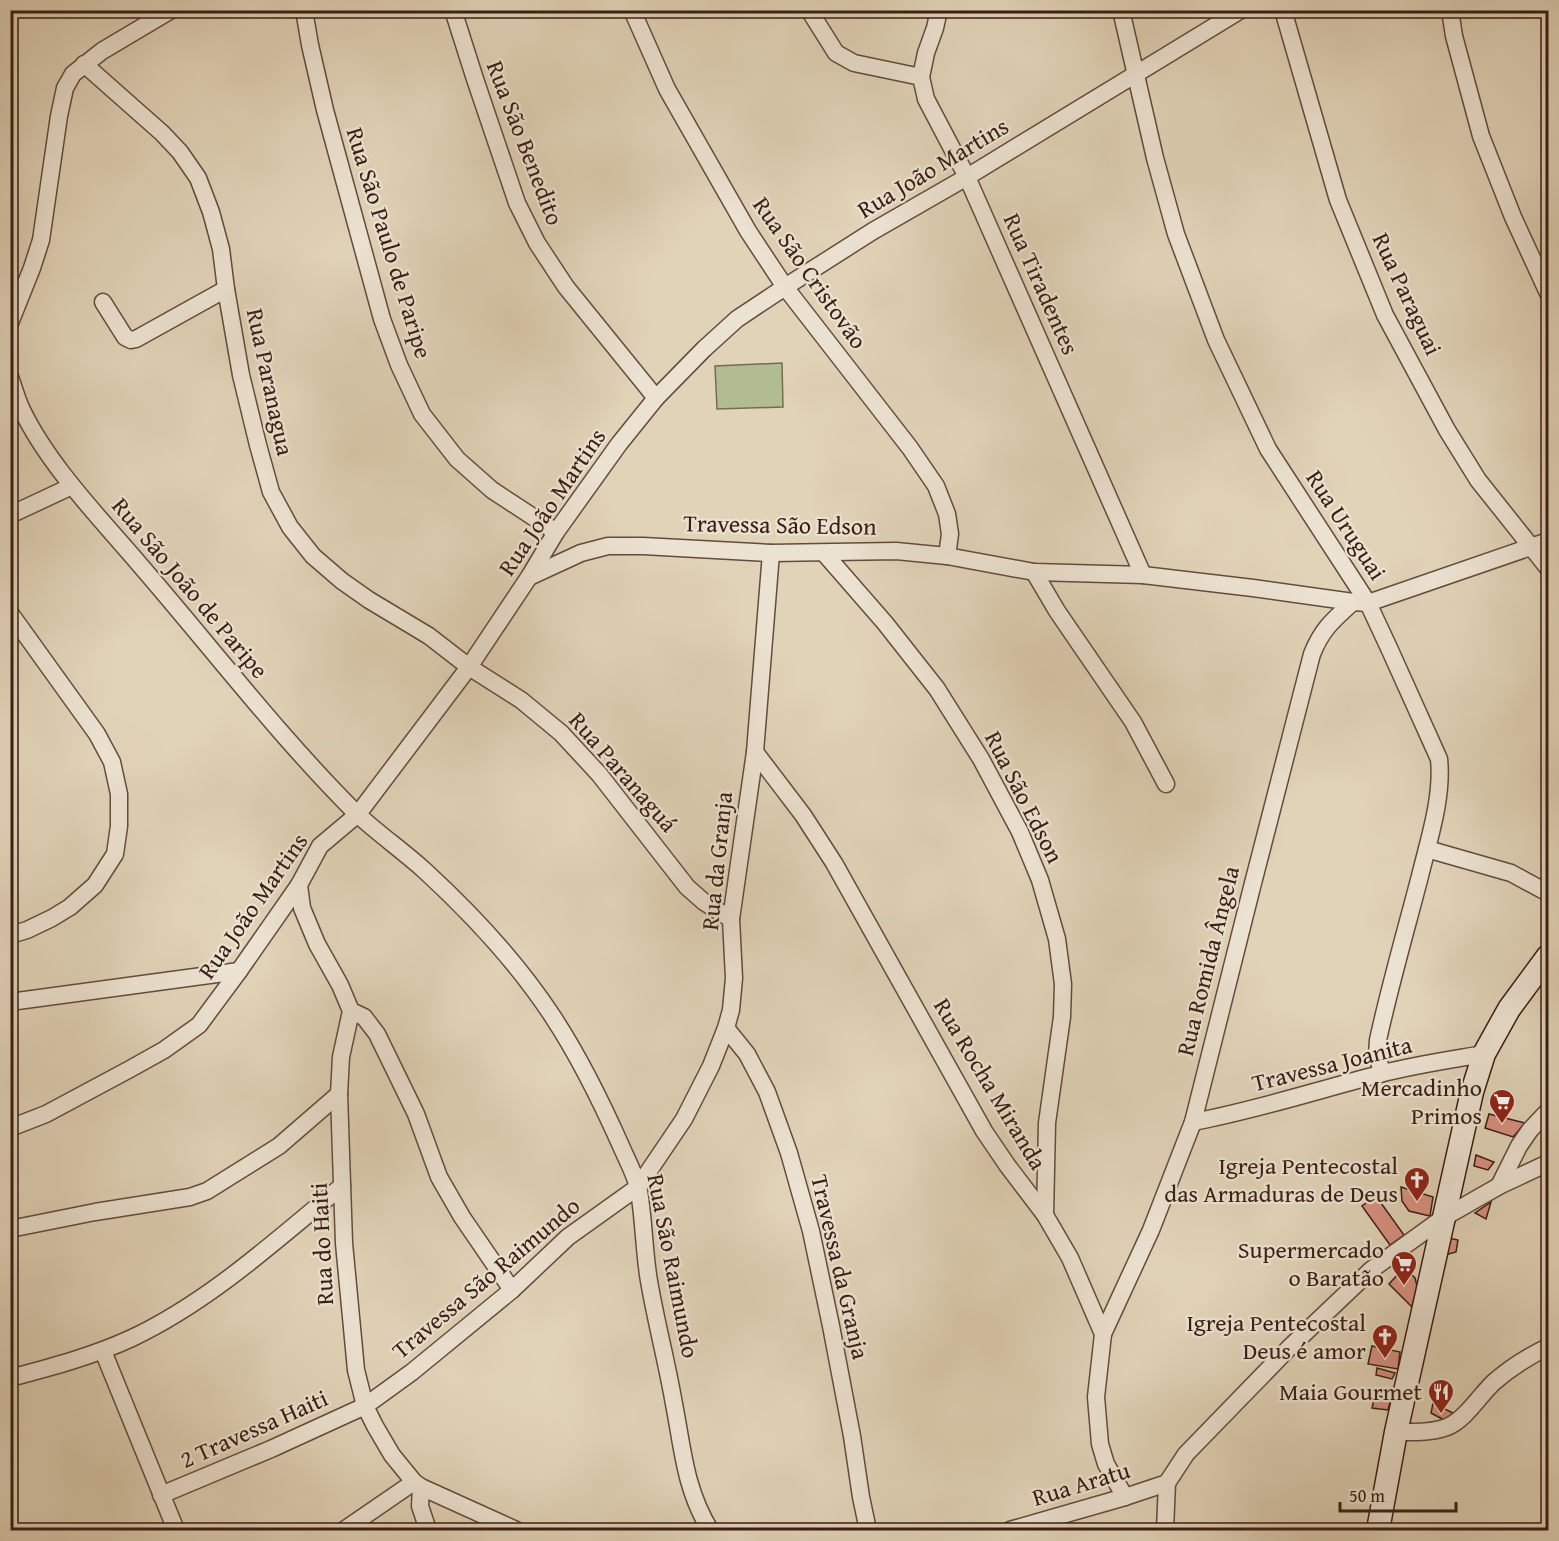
<svg xmlns="http://www.w3.org/2000/svg" width="1559" height="1541" viewBox="0 0 1559 1541" font-family="'Gentium Book Plus',serif">
<rect width="100%" height="100%" fill="#e1d3b8"/>
<filter id="stains"><feTurbulence type="fractalNoise" baseFrequency=".00333" numOctaves="4"/><feColorMatrix values="0 0 0 0 .2 0 0 0 0 .09 0 0 0 0 .02 0 0 0 .5 -.17"/></filter>
<radialGradient id="worn" r=".72"><stop offset=".6" stop-color="#630" stop-opacity="0"/><stop offset="1" stop-color="#630" stop-opacity=".3"/></radialGradient>
<path fill="#b1bc90" stroke="#756d52" stroke-width="1.5" d="M782,363L783,407L717,409L715,366Z"/>
<g fill="#d99283" stroke="#391e14" stroke-width="1.5">
<path d="M1489,1114L1525,1123L1513,1137L1485,1128Z"/>
<path d="M1476,1155L1494,1162L1488,1170L1474,1166Z"/>
<path d="M1401,1187L1433,1197L1430,1216L1409,1211L1402,1201Z"/>
<path d="M1376,1196L1404,1235L1390,1245L1362,1206Z"/>
<path d="M1491,1202L1486,1219L1475,1213Z"/>
<path d="M1444,1237L1458,1240L1456,1252L1445,1255Z"/>
<path d="M1404,1270L1410,1273L1415,1278L1417,1286L1412,1307L1389,1284L1399,1273Z"/>
<path d="M1372,1346L1400,1352L1398,1369L1368,1364Z"/>
<path d="M1377,1368L1395,1373L1392,1379L1376,1375Z"/>
<path d="M1375,1395L1391,1399L1388,1410L1372,1408Z"/>
<path d="M1433,1403L1453,1413L1446,1421L1431,1413Z"/>
</g>
<g fill="none" stroke-linecap="round" stroke-linejoin="round">
<defs>
<g id="street">
<path d="M304,10L310,45L325,110L382,319L399,365L422,414L457,459L492,490L556,532"/>
<path d="M453,10L475,79L517,203L537,243L566,287L656,398"/>
<path d="M632,10L667,89L748,231L785,287L910,448L936,486L947,514L950,534L947,556"/>
<path d="M809,10L836,53L854,63L921,77"/>
<path d="M939,10L935,28L926,53L921,77L926,99L967,177L1143,575"/>
<path d="M1121,10L1155,158L1176,234L1216,340L1268,449L1368,603L1389,648L1439,759C1443,797 1429,839 1420,876C1406,930 1390,985 1378,1040L1377,1054L1382,1073"/>
<path d="M1283,10L1338,200L1385,315L1447,430L1478,480L1548,568"/>
<path d="M1450,10L1454,36L1481,136L1513,217L1548,293"/>
<path d="M84,64L162,133L180,152L198,178L211,212L221,249L226,289L241,375L258,445L271,492L290,527L313,556L342,581L369,600L429,636L469,667L521,700L561,733L599,774L687,887L704,902L731,919"/>
<path d="M103,302L125,337L131,340L136,339L226,289"/>
<path d="M10,323L32,268L41,240L59,116L65,88L73,74L102,51L171,10"/>
<path d="M10,377C14,388 17,400 22,410C49,466 100,518 140,565C211,647 278,735 355,812C377,833 402,850 424,870C472,914 517,962 553,1017C580,1058 601,1101 621,1146C627,1160 636,1176 639,1191C644,1221 644,1252 649,1281C656,1322 667,1363 674,1404C683,1450 685,1489 710,1530"/>
<path d="M10,515L72,486"/>
<path d="M824,553L885,623L937,689L981,759L1020,832L1040,880L1057,939L1063,984L1062,1017L1047,1123L1045,1215"/>
<path d="M1034,572L1057,611L1133,722L1166,784"/>
<path d="M529,577L581,553L608,546H643L771,553L896,551L947,556L1034,572L1143,575L1253,588L1353,602L1368,603L1548,541"/>
<path d="M10,613L97,734L112,762L119,794V826L115,854L95,885L70,907L52,918L27,930L10,935"/>
<path d="M755,752L803,815L834,863L984,1131L1007,1165L1045,1215L1070,1258L1103,1334L1096,1397L1100,1444L1106,1464L1125,1497"/>
<path d="M1427,849L1511,873L1548,893"/>
<path d="M299,885L302,908L317,944L340,985L351,1011L341,1057L339,1094L344,1243L356,1370L365,1406L375,1426L392,1455L414,1482L421,1487L516,1530"/>
<path d="M10,1002L239,971"/>
<path d="M351,1011L364,1017L377,1034L416,1114L439,1177L462,1217L512,1290"/>
<path d="M726,1028L747,1054L767,1092L789,1153L811,1231L831,1326L852,1436L861,1497L868,1530"/>
<path d="M1193,1122C1257,1110 1318,1090 1380,1074C1414,1065 1449,1060 1484,1054"/>
<path d="M10,1128L46,1114L130,1069L164,1050L199,1025L239,971L299,885L320,846L358,814L469,667L529,577L556,532L619,444L656,398L704,349L737,319L785,287L873,231L967,177L1241,10"/>
<path d="M1499,1186L1519,1146L1530,1130L1548,1111"/>
<path d="M10,1229L95,1212L190,1197L207,1191L279,1146L339,1094"/>
<path d="M1103,1334L1151,1230L1193,1122L1252,887L1312,654C1322,629 1333,620 1353,602"/>
<path d="M103,1351L176,1530"/>
<path d="M10,1378C52,1367 93,1356 132,1338C210,1301 275,1241 342,1186"/>
<path d="M1396,1432C1413,1432 1431,1433 1447,1427C1465,1420 1480,1395 1494,1382C1510,1368 1529,1356 1548,1347"/>
<path d="M421,1487L420,1506L428,1530"/>
<path d="M161,1495L271,1449L365,1406L412,1372L512,1290L568,1237L638,1187L684,1119L711,1066L726,1028L731,1010L734,978L731,919L755,752L771,553"/>
<path d="M344,1530L414,1482"/>
<path d="M1010,1530L1125,1497L1167,1483"/>
<path d="M1165,1530L1167,1483L1186,1454L1288,1349L1371,1270L1443,1218L1499,1186L1548,1163"/>
</g>
<path id="secondary" d="M1378,1530L1396,1432L1472,1092L1484,1054L1509,1009L1548,956"/>
</defs>
<use href="#street" stroke="#634b3d" stroke-width="19"/>
<use href="#secondary" stroke="#391e14" stroke-width="25"/>
<use href="#street" stroke="#ece2d1" stroke-width="16"/>
<use href="#secondary" stroke="#ece2d1" stroke-width="22"/>
</g>
<defs>
<symbol id="supermarket-pin" viewBox="-11 -11 22 30"><path d="M0 17L-7.5 6A9.5 9.5 0 1 1 7.5 6Z" fill="#8f2418" stroke="#ece2d1"/><path d="M-6-5.5h2.5l.6 2H6L4.5 2H-2.5L-4.4-4H-6ZM-1.5 3.2a1.3 1.3 0 1 0 .1 0ZM3 3.2a1.3 1.3 0 1 0 .1 0Z" fill="#fff"/></symbol>
<symbol id="church-pin" viewBox="-11 -11 22 30"><path d="M0 17L-7.5 6A9.5 9.5 0 1 1 7.5 6Z" fill="#8f2418" stroke="#ece2d1"/><path d="M-1.2-6h2.4v3.5h3.3v2.4h-3.3V6h-2.4V-.1h-3.3v-2.4h3.3Z" fill="#fff"/></symbol>
<symbol id="restaurant-pin" viewBox="-11 -11 22 30"><path d="M0 17L-7.5 6A9.5 9.5 0 1 1 7.5 6Z" fill="#8f2418" stroke="#ece2d1"/><path d="M-5-6h1v4h1v-4h1v4h1v-4h1v5L-1.5 .5V6h-2V.5L-5-1ZM5-6V6H3V1.5H1.5Q1.5-4 5-6Z" fill="#fff"/></symbol>
</defs>
<g fill-rule="evenodd">
<use href="#supermarket-pin" x="1487" y="1087" width="30" height="40"/>
<use href="#church-pin" x="1402" y="1165" width="30" height="40"/>
<use href="#supermarket-pin" x="1389" y="1249" width="30" height="40"/>
<use href="#church-pin" x="1370" y="1322" width="30" height="40"/>
<use href="#restaurant-pin" x="1426" y="1377" width="30" height="40"/>
</g>
<g text-anchor="middle" stroke-width="4.5" stroke-linejoin="round" paint-order="stroke">
<g font-size="24" fill="#391e14" stroke="#ece2d1">
<text transform="translate(525 143) rotate(69)" y="8">Rua São Benedito</text>
<text transform="translate(933 168) rotate(-31)" y="8">Rua João Martins</text>
<text transform="translate(389 243) rotate(73)" y="8">Rua São Paulo de Paripe</text>
<text transform="translate(810 273) rotate(55)" y="8">Rua São Cristovão</text>
<text transform="translate(1041 284) rotate(66)" y="8">Rua Tiradentes</text>
<text transform="translate(1407 294) rotate(65)" y="8">Rua Paraguai</text>
<text transform="translate(270 382) rotate(78)" y="8">Rua Paranagua</text>
<text transform="translate(552 502) rotate(-56)" y="8">Rua João Martins</text>
<text transform="translate(780 525) rotate(1)" y="8">Travessa São Edson</text>
<text transform="translate(1346 525) rotate(57)" y="8">Rua Uruguai</text>
<text transform="translate(190 588) rotate(50)" y="8">Rua São João de Paripe</text>
<text transform="translate(623 772) rotate(49)" y="8">Rua Paranaguá</text>
<text transform="translate(1024 797) rotate(63)" y="8">Rua São Edson</text>
<text transform="translate(717 861) rotate(-84)" y="8">Rua da Granja</text>
<text transform="translate(253 906) rotate(-55)" y="8">Rua João Martins</text>
<text transform="translate(1208 961) rotate(-76)" y="8">Rua Romida Ângela</text>
<text transform="translate(1332 1064) rotate(-14)" y="8">Travessa Joanita</text>
<text transform="translate(990 1084) rotate(59)" y="8">Rua Rocha Miranda</text>
<text transform="translate(322 1244) rotate(-93)" y="8">Rua do Haiti</text>
<text transform="translate(673 1266) rotate(79)" y="8">Rua São Raimundo</text>
<text transform="translate(840 1267) rotate(77)" y="8">Travessa da Granja</text>
<text transform="translate(486 1278) rotate(-40)" y="8">Travessa São Raimundo</text>
<text transform="translate(254 1429) rotate(-24)" y="8">2 Travessa Haiti</text>
<text transform="translate(1081 1484) rotate(-17)" y="8">Rua Aratu</text>
</g>
<g font-size="24" fill="#391e14" stroke="#ece2d1" text-anchor="end">
<text x="1482" y="1096">Mercadinho<tspan x="1482" dy="28">Primos</tspan></text>
<text x="1398" y="1174">Igreja Pentecostal<tspan x="1398" dy="28">das Armaduras de Deus</tspan></text>
<text x="1384" y="1258">Supermercado<tspan x="1384" dy="28">o Baratão</tspan></text>
<text x="1366" y="1331">Igreja Pentecostal<tspan x="1366" dy="28">Deus é amor</tspan></text>
<text x="1422" y="1400">Maia Gourmet</text>
</g>
</g>
<rect width="1559" height="1541" fill="none" stroke="#e1d3b8" stroke-width="36"/>
<rect x="12" y="12" width="1535" height="1517" fill="none" stroke="#391e14" stroke-width="3"/>
<rect x="18" y="18" width="1523" height="1505" fill="none" stroke="#391e14" stroke-width="1.5"/>
<path d="M1340 1502v9h116v-9" fill="none" stroke="#391e14" stroke-width="3"/>
<text x="1349" y="1502" font-size="18" fill="#391e14" stroke="#ece2d1" stroke-width="4.5" paint-order="stroke">50 m</text>
<rect width="100%" height="100%" filter="url(#stains)"/>
<rect width="100%" height="100%" fill="url(#worn)"/>
</svg>
